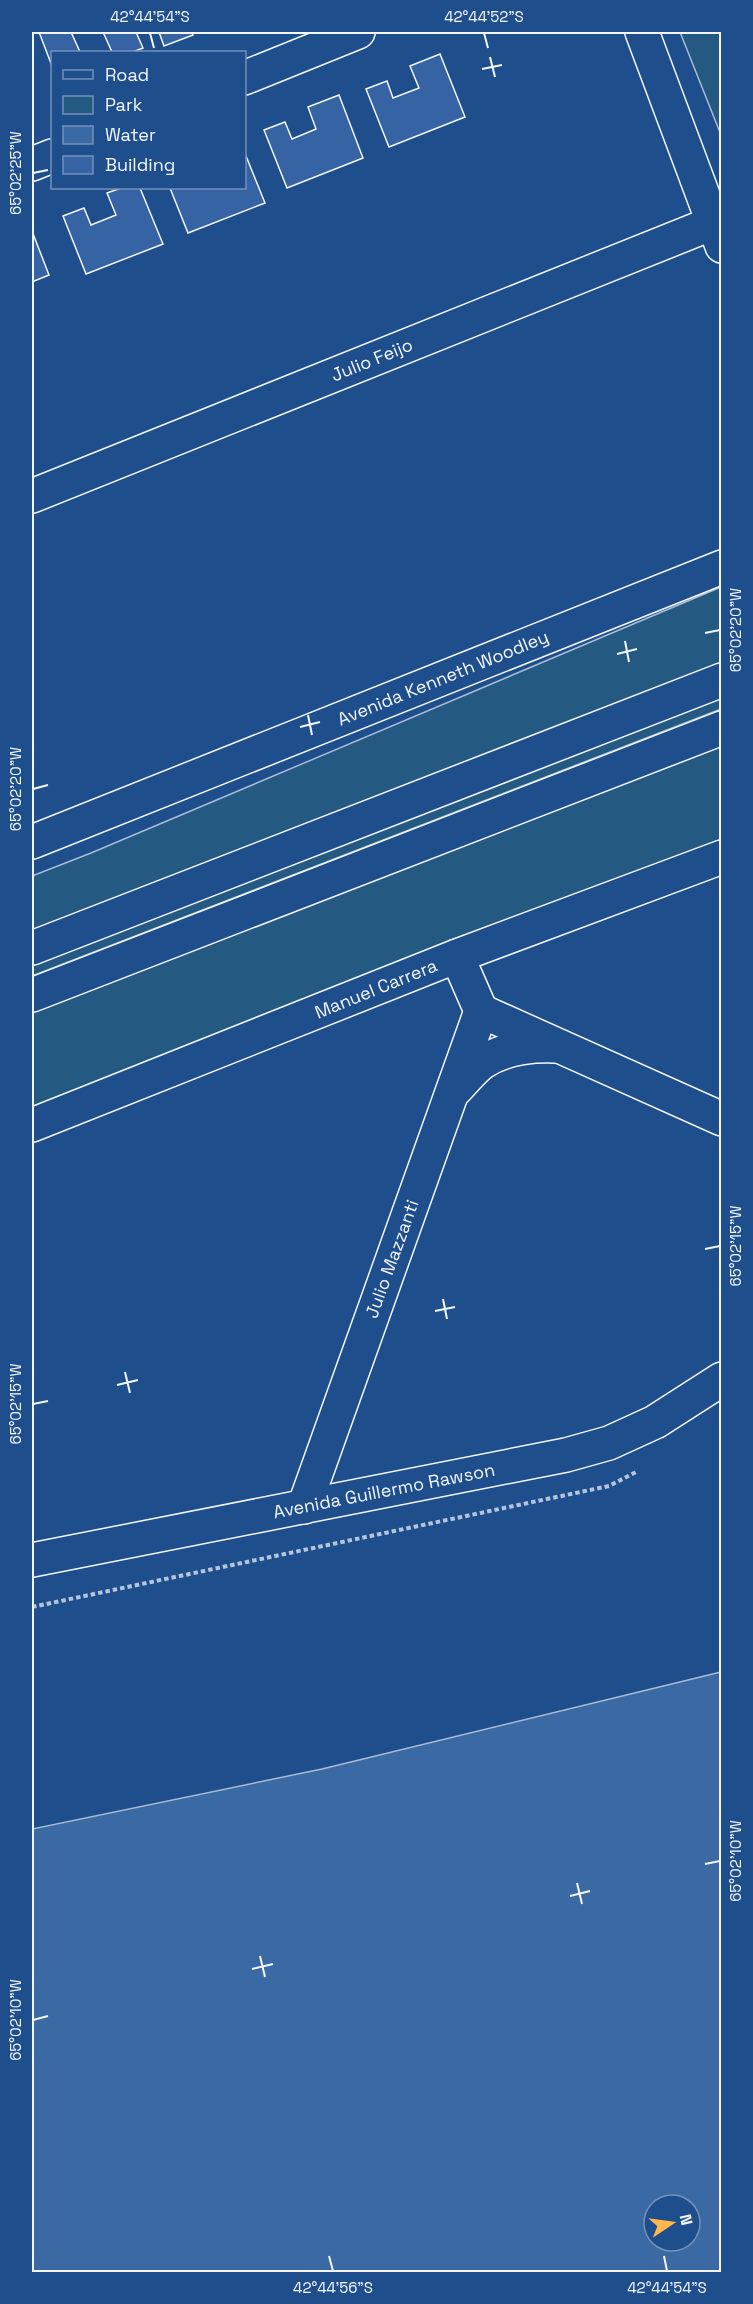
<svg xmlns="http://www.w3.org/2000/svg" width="753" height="2304" viewBox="0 0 753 2304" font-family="'Space Grotesk',sans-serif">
<rect width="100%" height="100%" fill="#1f4e8c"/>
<g fill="#245a82" stroke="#a8bbd7" stroke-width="1.5">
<path d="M680,32H721V135Z"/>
<path d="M721,587V663L32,932V876L91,853Z"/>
<path d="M721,697V709L32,976V962Z"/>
<path d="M721,744V843L32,1107V1012Z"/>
</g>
<path fill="#3b69a3" stroke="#a8bbd7" stroke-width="1.5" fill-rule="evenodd" d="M721,1672V2272H32V1829L322,1769ZM654,2205H690V2241H654Z"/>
<g fill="#3563a3" stroke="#f2f6ff" stroke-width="1.5">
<path d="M39,32H71L80,52H52V66Z"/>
<path d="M103,32H136L143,48L133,52H112Z"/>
<path d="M159,32H192L193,35L164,46Z"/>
<path d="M440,54L465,117L389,147L366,89L387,81L393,98L419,88L410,66Z"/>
<path d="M339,95L363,158L287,188L264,130L285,122L292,139L316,129L308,107Z"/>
<path d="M244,151L265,203L188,233L170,188H244Z"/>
<path d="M121,188H140L163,244L86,274L63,216L84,208L91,225L116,215L107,193Z"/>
<path d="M32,231L49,275L32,282Z"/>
</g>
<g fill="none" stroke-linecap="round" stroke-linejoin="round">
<defs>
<g id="minor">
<path d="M642,32L722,246"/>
<path d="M244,78L358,32"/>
<path d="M32,164L52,156"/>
<path d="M32,496L713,223"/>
<path d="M32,842L722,567"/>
<path d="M457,956L481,1011"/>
<path d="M481,1011L722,1119"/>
<path d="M456,1089C465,1080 473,1069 483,1062C505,1048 530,1045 555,1046"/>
<path d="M32,1125L457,956L722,857"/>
<path d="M304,1507L481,1011"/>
<path d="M32,1560L566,1455L609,1443L655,1422L722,1379"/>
</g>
<g id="major">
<path d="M32,948L722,680"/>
<path d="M32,995L722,728"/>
</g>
</defs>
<use href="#minor" stroke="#f2f6ff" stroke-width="36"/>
<use href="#major" stroke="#f2f6ff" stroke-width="36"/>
<path stroke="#b3c4dc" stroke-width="4" stroke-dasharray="4.5 3" stroke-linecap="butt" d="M32,1607L609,1486L636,1472"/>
<use href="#minor" stroke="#1f4e8c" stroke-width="33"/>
<use href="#major" stroke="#1f4e8c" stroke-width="33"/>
</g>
<path fill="none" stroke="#f2f6ff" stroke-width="2" d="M150,33L154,48M484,33L488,48M490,57L495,77M482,69L502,65M33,173L48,170M705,633L720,630M625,641L629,662M617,654L637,649M308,715L312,735M300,727L320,722M33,789L48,785M705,1249L720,1246M443,1299L447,1319M435,1311L455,1307M125,1372L130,1393M117,1385L138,1380M33,1404L48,1401M705,1864L720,1861M577,1883L582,1904M570,1896L590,1891M260,1956L265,1977M252,1969L273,1964M33,2020L48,2016M329,2256L333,2271M664,2256L667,2271"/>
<g text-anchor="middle" stroke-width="4.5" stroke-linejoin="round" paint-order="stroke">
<g font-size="18" fill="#f2f6ff" stroke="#1f4e8c">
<text transform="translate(372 360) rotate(-22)" y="6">Julio Feijo</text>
<text transform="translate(443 678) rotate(-22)" y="6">Avenida Kenneth Woodley</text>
<text transform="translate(376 989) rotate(-22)" y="6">Manuel Carrera</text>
<text transform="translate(392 1259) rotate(-70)" y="6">Julio Mazzanti</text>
<text transform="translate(384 1491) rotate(-11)" y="6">Avenida Guillermo Rawson</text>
</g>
</g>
<rect width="753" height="2304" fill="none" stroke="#1f4e8c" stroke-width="66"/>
<rect x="51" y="51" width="195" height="138" fill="#1f4e8c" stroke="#7391ba" stroke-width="1.5"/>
<rect x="63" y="70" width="30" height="9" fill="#1f4e8c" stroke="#7391ba" stroke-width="1.5"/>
<text x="105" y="81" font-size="18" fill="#f2f6ff">Road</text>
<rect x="63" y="96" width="30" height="18" fill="#245a82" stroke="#7391ba" stroke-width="1.5"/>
<text x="105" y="111" font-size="18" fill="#f2f6ff">Park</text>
<rect x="63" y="126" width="30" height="18" fill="#3b69a3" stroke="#7391ba" stroke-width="1.5"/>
<text x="105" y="141" font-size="18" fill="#f2f6ff">Water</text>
<rect x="63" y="156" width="30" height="18" fill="#3563a3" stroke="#7391ba" stroke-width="1.5"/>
<text x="105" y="171" font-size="18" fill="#f2f6ff">Building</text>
<g transform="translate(672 2223) rotate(77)"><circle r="28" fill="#1f4e8c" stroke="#7391ba" stroke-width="1.5"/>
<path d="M0-4.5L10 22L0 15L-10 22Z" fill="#ffb74d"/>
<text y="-9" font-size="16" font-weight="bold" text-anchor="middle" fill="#f2f6ff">N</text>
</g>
<rect x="33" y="33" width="687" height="2238" fill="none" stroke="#f2f6ff" stroke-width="2"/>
<g font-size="15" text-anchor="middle" fill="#f2f6ff">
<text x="150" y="22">42°44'54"S</text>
<text x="484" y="22">42°44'52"S</text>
<text transform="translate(16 173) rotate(-90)" y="5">65°02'25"W</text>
<text transform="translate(736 630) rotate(-90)" y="5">65°02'20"W</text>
<text transform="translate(16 789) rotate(-90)" y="5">65°02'20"W</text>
<text transform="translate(736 1246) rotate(-90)" y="5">65°02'15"W</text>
<text transform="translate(16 1404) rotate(-90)" y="5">65°02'15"W</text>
<text transform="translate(736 1861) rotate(-90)" y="5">65°02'10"W</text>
<text transform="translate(16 2020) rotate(-90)" y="5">65°02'10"W</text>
<text x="333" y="2293">42°44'56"S</text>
<text x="667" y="2293">42°44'54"S</text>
</g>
</svg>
